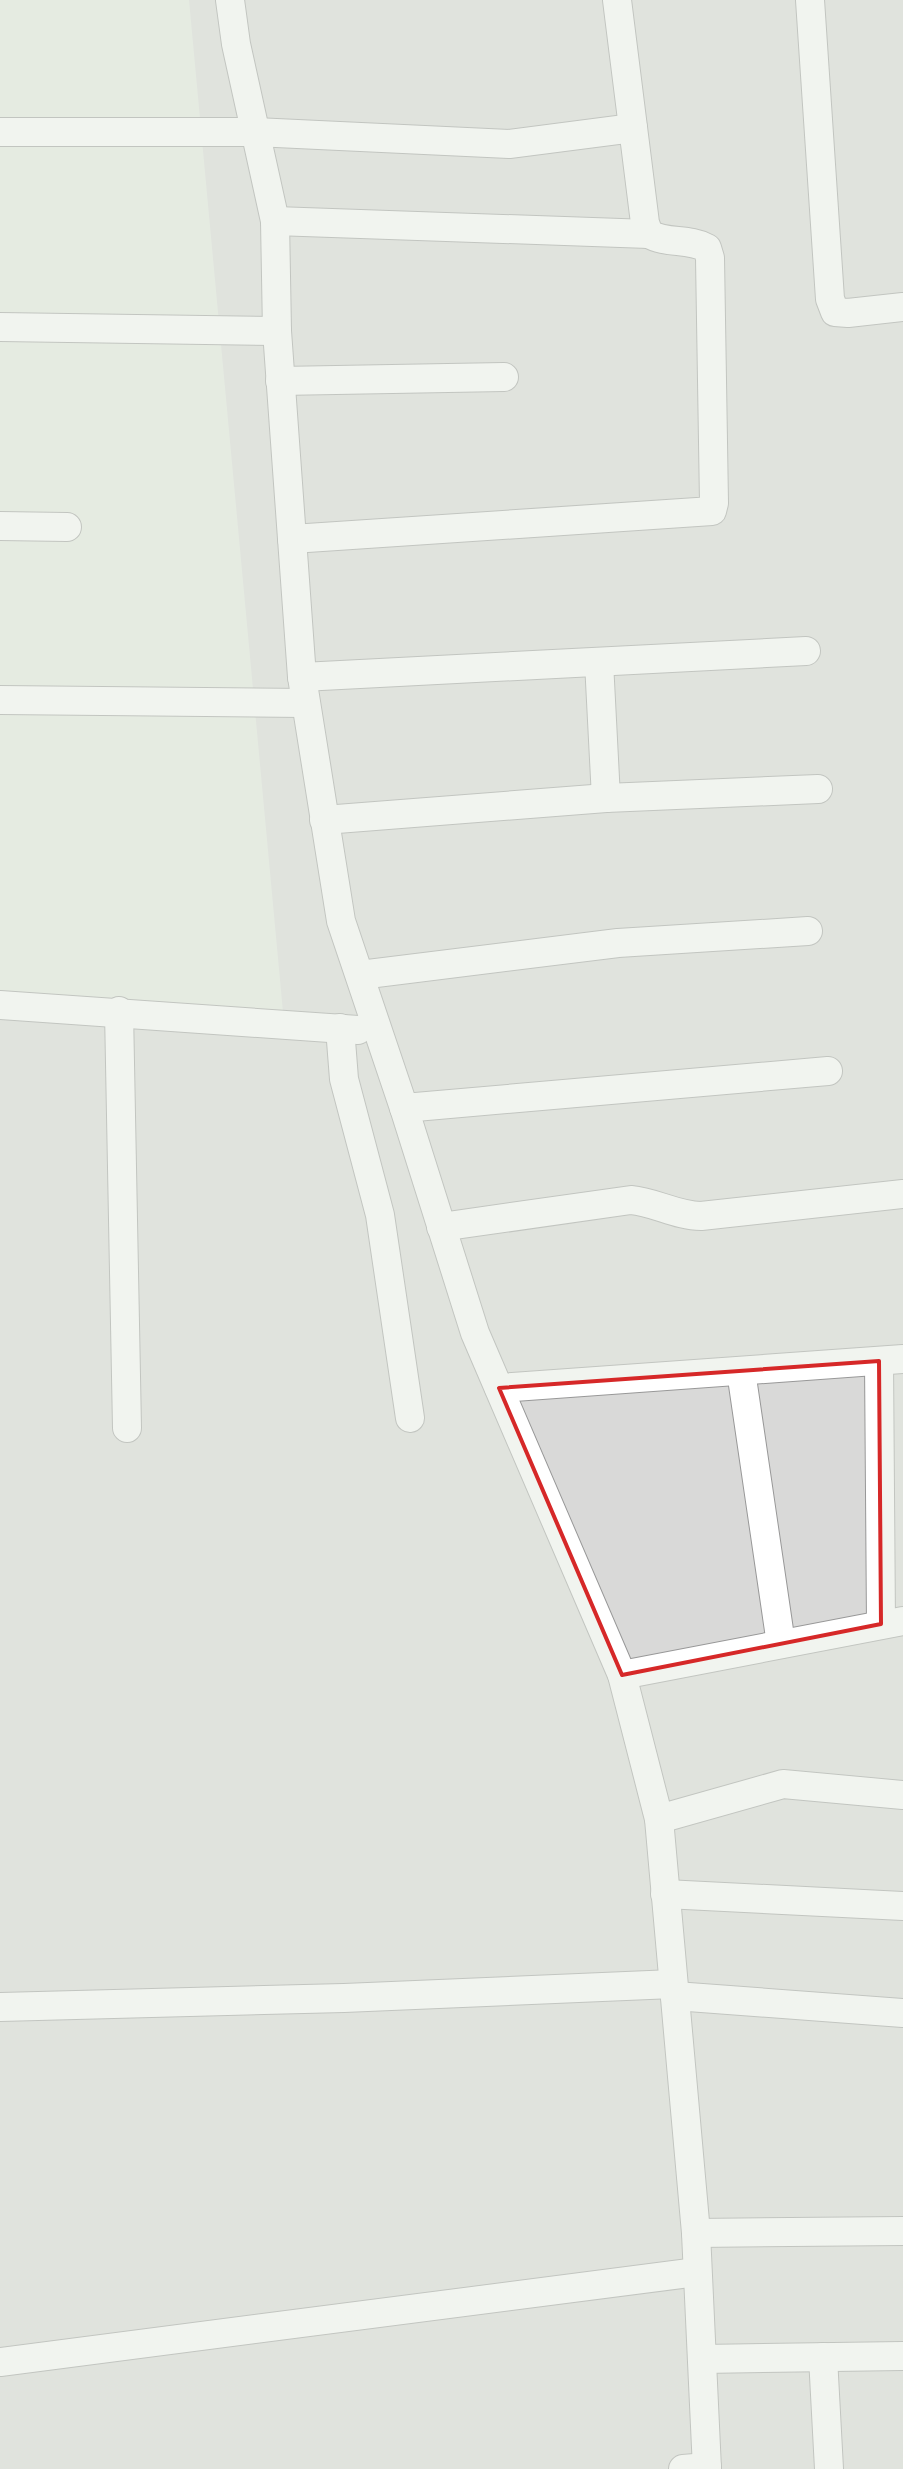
<svg xmlns="http://www.w3.org/2000/svg" width="903" height="2469" viewBox="0 0 903 2469" font-family="Rubik,sans-serif">
<rect width="100%" height="100%" fill="#e5ebe1"/>
<path fill="#d9d9d8" d="M189,0H903V2469H0V991L283,1012Z"/>
<g fill="none" stroke-linecap="round" stroke-linejoin="round">
<defs>
<g id="minor">
<path d="M230,0L236,44L275,221L277,331L302,677L341,921L404,1108L475,1333L622,1675L659,1819L696,2233L707,2469"/>
<path d="M810,0L830,299L835,312L848,313L903,307"/>
<path d="M0,132H255L509,144L633,128"/>
<path d="M275,221L649,234"/>
<path d="M0,327L277,331"/>
<path d="M280,381L504,377"/>
<path d="M0,526L67,527"/>
<path d="M292,539L712,511L714,503L710,258L707,248C689,238 666,244 649,234L645,223L617,0"/>
<path d="M599,662L606,798"/>
<path d="M302,677L806,651"/>
<path d="M0,700L305,703"/>
<path d="M324,820L606,798L818,789"/>
<path d="M360,975L618,943L808,931"/>
<path d="M0,1005L358,1030"/>
<path d="M119,1011L127,1428"/>
<path d="M340,1028L344,1079L380,1215L410,1418"/>
<path d="M404,1108L828,1071"/>
<path d="M441,1227L631,1200C655,1202 677,1216 701,1216L903,1194"/>
<path d="M879,1361L881,1624"/>
<path d="M741,1371L781,1644"/>
<path d="M499,1388L903,1359"/>
<path d="M622,1675L903,1621"/>
<path d="M659,1819L783,1784L903,1795"/>
<path d="M665,1894L903,1906"/>
<path d="M675,1996L903,2013"/>
<path d="M0,2007L344,1998L673,1984"/>
<path d="M696,2233L903,2231"/>
<path d="M823,2357L829,2469"/>
<path d="M702,2359L903,2356"/>
<path d="M0,2362L697,2272"/>
<path d="M683,2469L707,2467"/>
</g>
</defs>
<use href="#minor" stroke="#989898" stroke-width="30"/>
<use href="#minor" stroke="#fff" stroke-width="28"/>
</g>
<path d="M0 0H903V2469H0ZM879,1361L881,1624L622,1675L499,1388Z" fill="#e5ebe1" fill-opacity=".55" fill-rule="evenodd"/>
<path fill="none" stroke="#d62828" stroke-width="4" stroke-linejoin="round" d="M879,1361L881,1624L622,1675L499,1388Z"/>
</svg>
